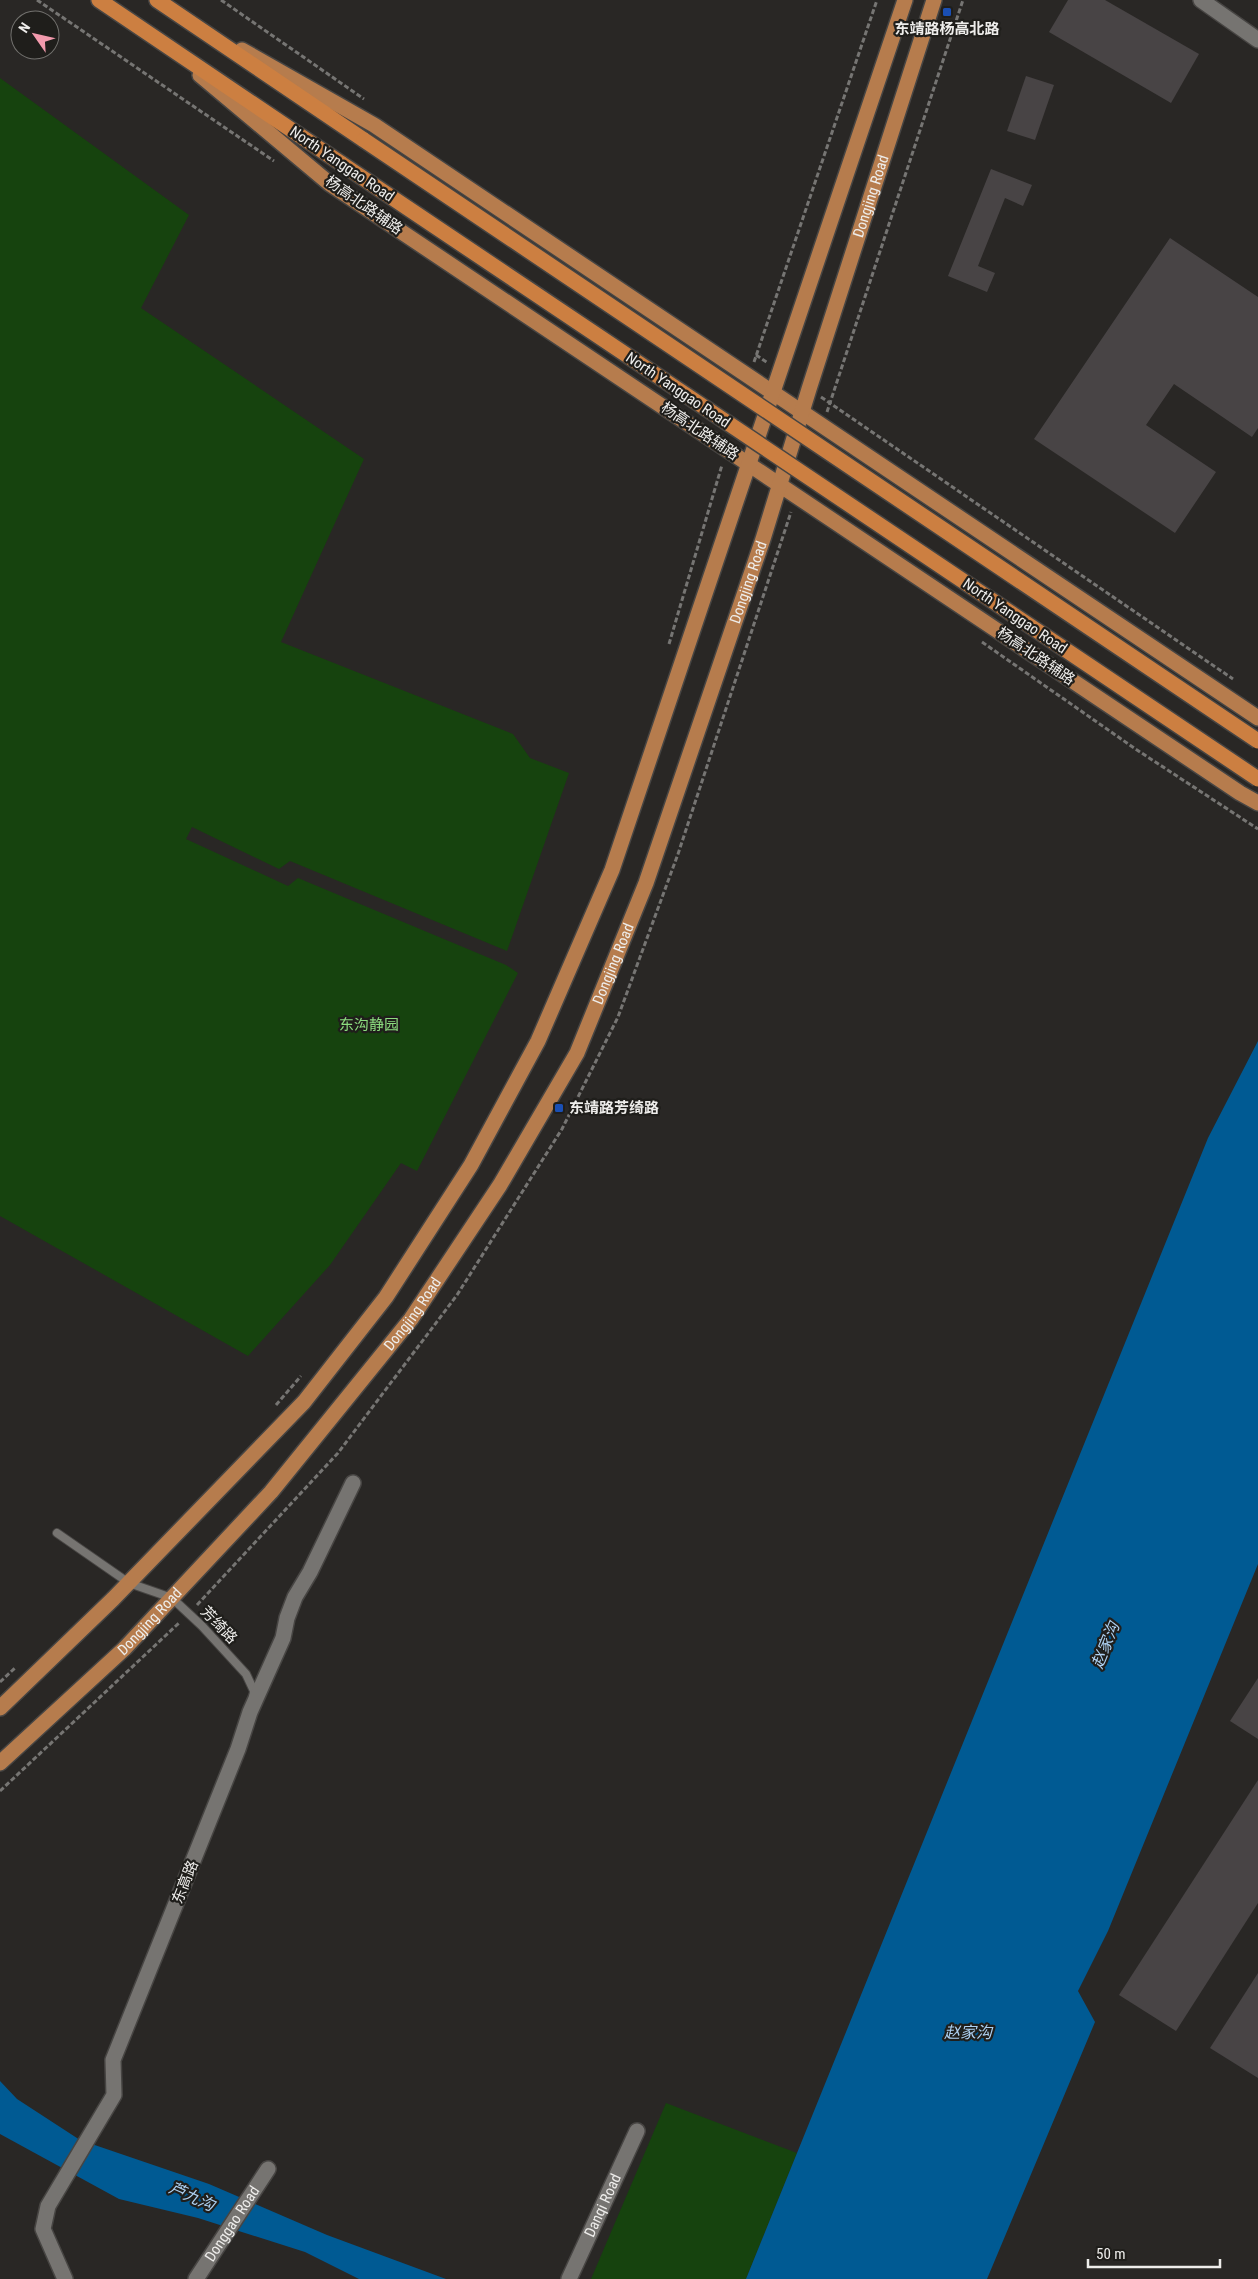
<svg xmlns="http://www.w3.org/2000/svg" width="1258" height="2279" viewBox="0 0 1258 2279" font-family="'Roboto Condensed','Noto Sans SC',sans-serif">
<rect width="100%" height="100%" fill="#292725"/>
<g fill="#16430e">
<path d="M0,78L189,215L141,308L364,459L281,642L513,734L530,758L569,773L507,951L290,861L279,869L192,827L186,839L288,886L298,878L506,965L518,973L417,1171L401,1163L330,1265L248,1356L0,1216Z"/>
<path d="M666,2103L797,2153L746,2279H591Z"/>
</g>
<g fill="#005a93">
<path d="M1258,1041V1564L1108,1931L1078,1991L1095,2022L987,2279H746L1208,1138Z"/>
<path d="M0,2081L17,2099L80,2140L209,2184L327,2235L446,2279H359L305,2252L198,2218L119,2199L0,2134Z"/>
</g>
<g fill="#484445">
<path d="M1068,0H1105L1199,54L1171,103L1049,32Z"/>
<path d="M1026,76L1054,85L1035,140L1007,131Z"/>
<path d="M991,169L1032,185L1023,206L1005,198L978,266L995,273L987,292L948,276Z"/>
<path d="M1170,238L1258,297V428L1252,437L1174,384L1146,425L1216,472L1175,533L1034,439Z"/>
<path d="M1258,1678V1739L1230,1721Z"/>
<path d="M1258,1780V1903L1176,2031L1119,1995Z"/>
<path d="M1258,1973V2078L1210,2048Z"/>
</g>
<g fill="none" stroke-linecap="round" stroke-linejoin="round">
<defs>
<path id="service" d="M57,1533L129,1583L172,1598L202,1626L246,1674L254,1691L253,1698"/>
<g id="minor">
<path d="M65,2279L43,2229L48,2206L114,2095L113,2060L238,1749L250,1712L283,1638L287,1618L295,1597L310,1572L353,1483"/>
<path id="s1" d="M569,2279L637,2131"/>
</g>
<g id="tertiary">
<path d="M1201,0L1258,40"/>
<path id="s2" d="M196,2279L268,2169"/>
</g>
<g id="primary">
<path d="M242,50L374,125L1258,718"/>
<path d="M200,75L330,184L1240,793L1258,803"/>
<path d="M0,1708L113,1599L304,1402L386,1297L471,1165L538,1041L612,870L905,0"/>
<path id="s3" d="M0,1763L125,1648L271,1492L411,1319L500,1185L577,1053L646,883L763,539L809,389L934,0"/>
</g>
<g id="trunk">
<path d="M99,0L342,164"/>
<path d="M157,0L364,140"/>
</g>
</defs>
<use href="#service" stroke="#474543" stroke-width="10"/>
<use href="#minor" stroke="#474543" stroke-width="18"/>
<use href="#tertiary" stroke="#474543" stroke-width="18"/>
<use href="#primary" stroke="#474543" stroke-width="18"/>
<use href="#trunk" stroke="#474543" stroke-width="18"/>
<g stroke="#767573" stroke-width="3" stroke-dasharray="5 2.5" stroke-linecap="butt">
<path d="M37,0L274,161"/>
<path d="M221,0L364,99"/>
<path d="M756,355L768,363"/>
<path d="M754,362L877,0"/>
<path d="M821,397L1233,679"/>
<path d="M827,412L963,0"/>
<path d="M982,642L1137,750L1258,829"/>
<path d="M669,644L722,465"/>
<path d="M276,1405L301,1376"/>
<path d="M197,1605L338,1453L457,1295L562,1129L618,1017L678,854L791,512"/>
<path d="M0,1682L16,1667"/>
<path d="M0,1791L180,1622"/>
</g>
<use href="#service" stroke="#767471" stroke-width="8"/>
<use href="#minor" stroke="#767471" stroke-width="15"/>
<use href="#tertiary" stroke="#767471" stroke-width="15"/>
<use href="#primary" stroke="#b67c4d" stroke-width="15"/>
<use href="#trunk" stroke="#cc7f41" stroke-width="15"/>
<defs>
<g id="trunk-bridge">
<path d="M364,140L1258,741"/>
<path d="M342,164L1258,779"/>
</g>
</defs>
<use href="#trunk-bridge" stroke="#474543" stroke-width="18" stroke-linecap="butt"/>
<use href="#trunk-bridge" stroke="#cc7f41" stroke-width="15"/>
</g>
<g fill="#1a4fb4" stroke="#1f1e1b" stroke-width="2">
<rect x="942" y="7" width="10" height="10" rx="2.5"/>
<rect x="554" y="1103" width="10" height="10" rx="2.5"/>
</g>
<g text-anchor="middle" stroke-width="4.5" stroke-linejoin="round" paint-order="stroke">
<g font-size="15" font-weight="bold" fill="#eeedeb" stroke="#1f1e1b">
<text x="947" y="34">东靖路杨高北路</text>
<text x="569" y="1113" text-anchor="start">东靖路芳绮路</text>
</g>
<g font-size="15" fill="#eeedeb" stroke="#1f1e1b">
<text transform="translate(342 164) rotate(34)" y="5">North Yanggao Road</text>
<text dy="5" stroke="none"><textPath href="#s3" startOffset="1826">Dongjing Road</textPath></text>
<text transform="translate(364 205) rotate(35)" y="5">杨高北路辅路</text>
<text transform="translate(678 390) rotate(34)" y="5">North Yanggao Road</text>
<text transform="translate(700 431) rotate(34)" y="5">杨高北路辅路</text>
<text dy="5" stroke="none"><textPath href="#s3" startOffset="1421">Dongjing Road</textPath></text>
<text transform="translate(1015 616) rotate(34)" y="5">North Yanggao Road</text>
<text transform="translate(1036 656) rotate(34)" y="5">杨高北路辅路</text>
<text dy="5" stroke="none"><textPath href="#s3" startOffset="1016">Dongjing Road</textPath></text>
<text dy="5" stroke="none"><textPath href="#s3" startOffset="611">Dongjing Road</textPath></text>
<text dy="5" stroke="none"><textPath href="#s3" startOffset="206">Dongjing Road</textPath></text>
<text transform="translate(219 1625) rotate(46)" y="5">芳绮路</text>
<text transform="translate(185 1882) rotate(-68)" y="5">东高路</text>
<text dy="5" stroke="none"><textPath href="#s1" startOffset="81">Danqi Road</textPath></text>
<text dy="5" stroke="none"><textPath href="#s2" startOffset="66">Donggao Road</textPath></text>
</g>
<g font-size="15" fill="#8cdc7f" stroke="#1f1e1b">
<text x="369" y="1030">东沟静园</text>
</g>
<g font-size="16" font-style="italic" fill="#aed1f2" stroke="#1f1e1b">
<text transform="translate(1105 1645) rotate(-68)" y="6">赵家沟</text>
<text x="968" y="2038">赵家沟</text>
<text transform="translate(192 2196) rotate(24)" y="6">芦九沟</text>
</g>
</g>
<g transform="translate(35 35) rotate(304)"><circle r="24" fill="#1f1e1b" stroke="#72716e"/>
<path d="M0-4L9 19L0 12L-9 19Z" fill="#f29aad"/>
<text y="-8" font-size="14" font-weight="bold" text-anchor="middle" fill="#eeedeb">N</text>
</g>
<path d="M1088 2259v8h132v-8" fill="none" stroke="#eeedeb" stroke-width="2.5"/>
<text x="1096" y="2259" font-size="15" fill="#eeedeb" stroke="#1f1e1b" stroke-width="4" paint-order="stroke">50 m</text>
</svg>
